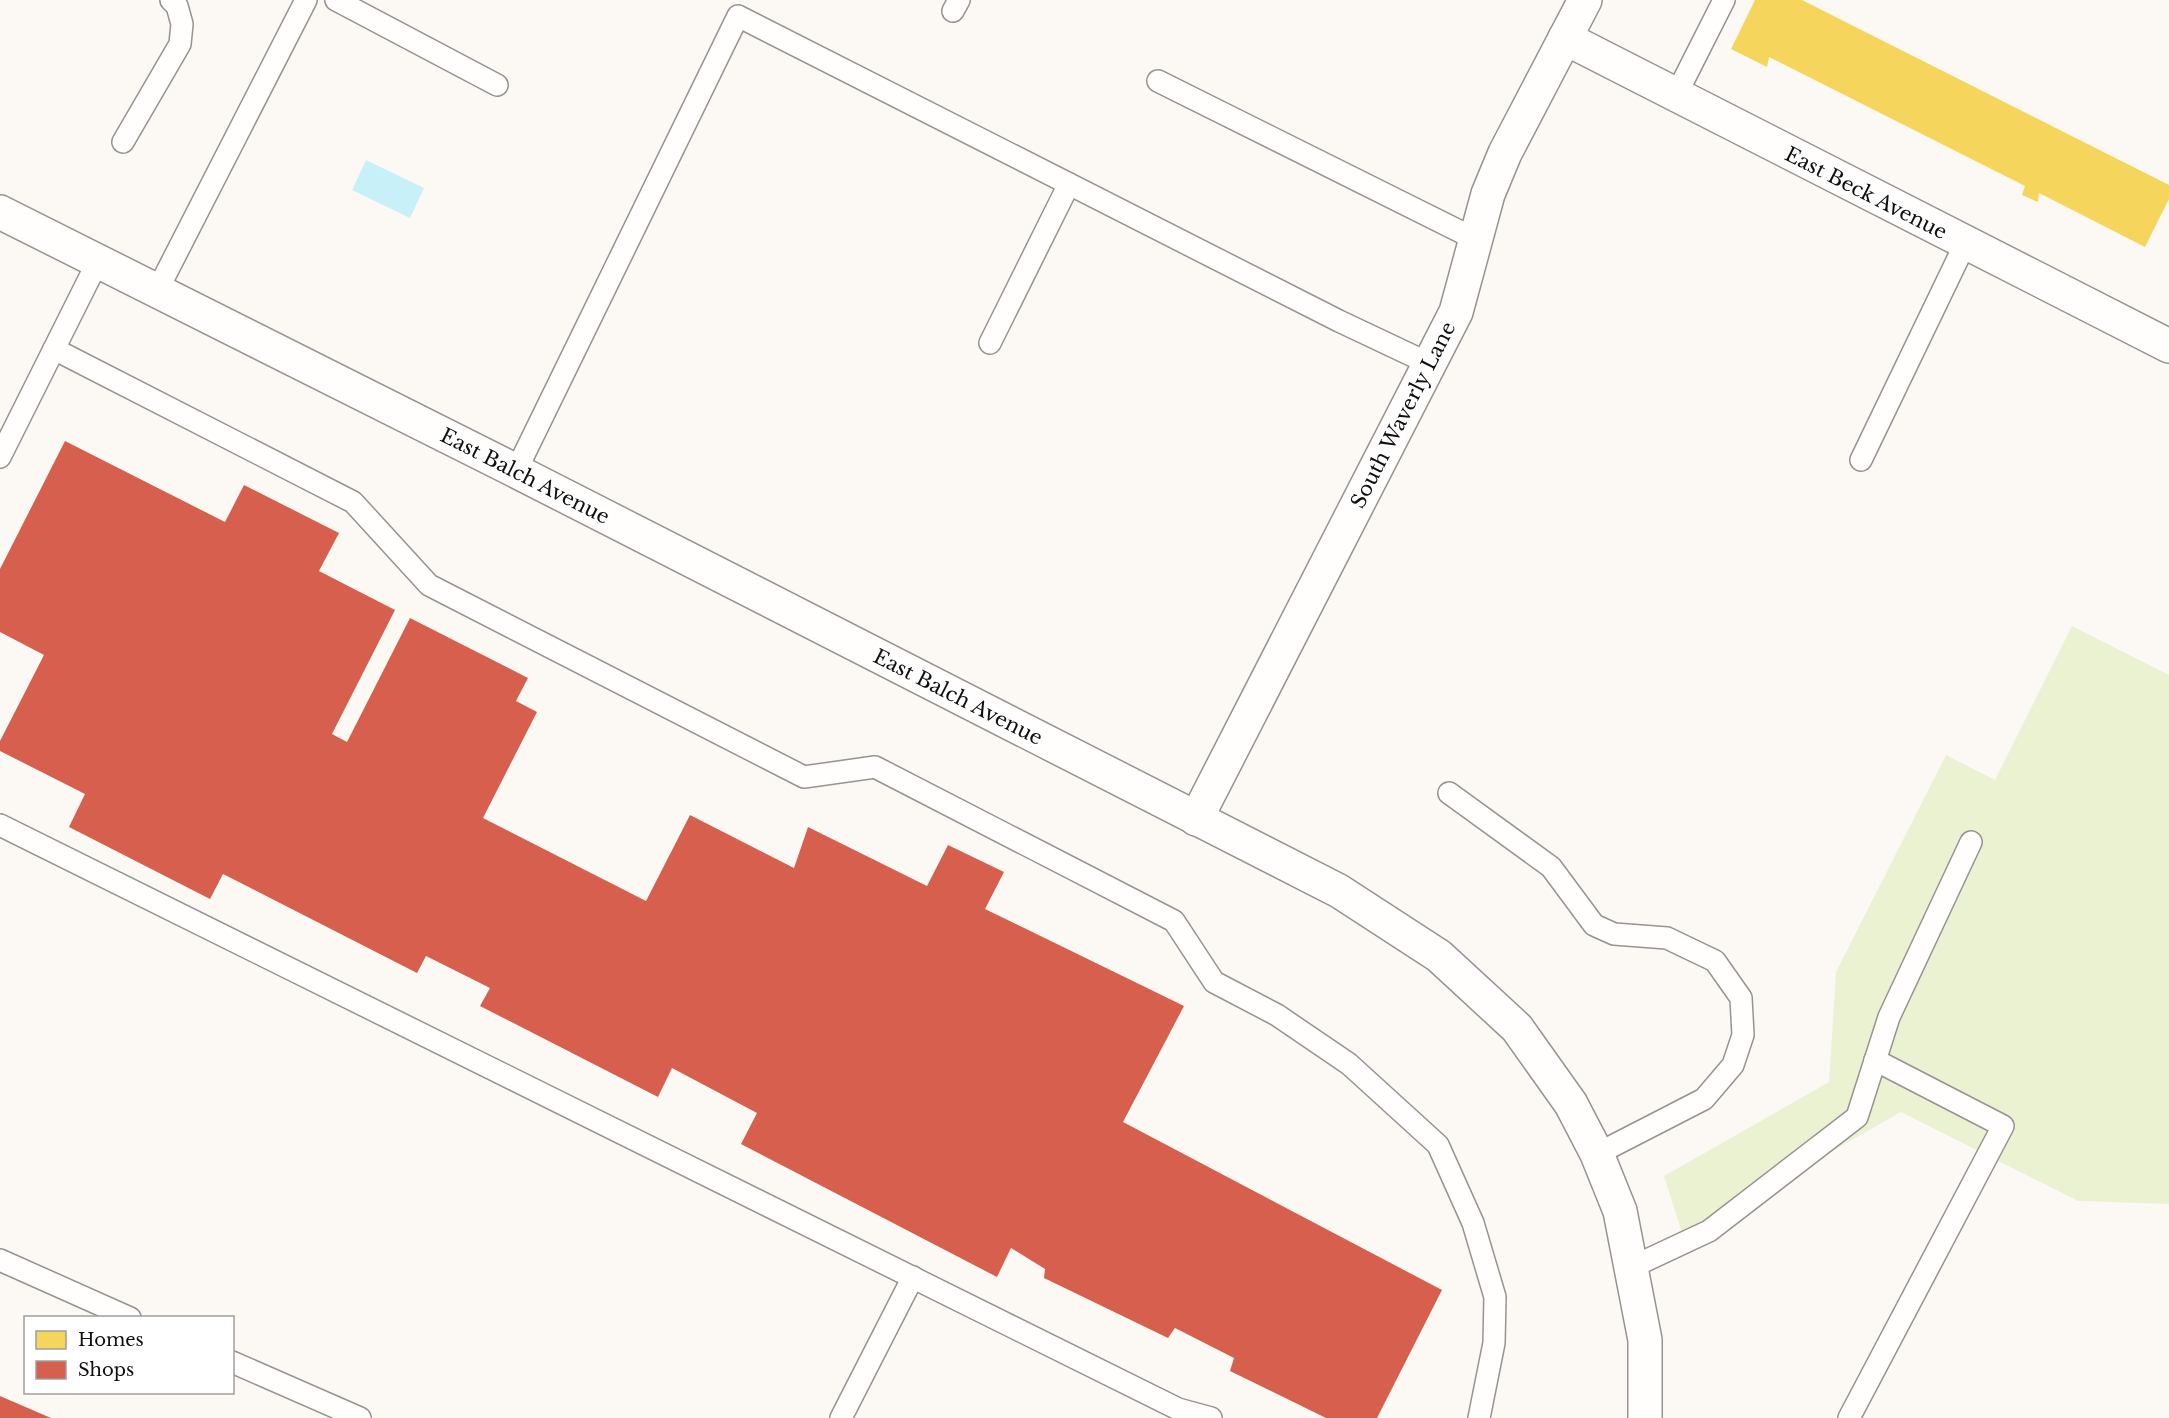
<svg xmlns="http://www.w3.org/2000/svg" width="2169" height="1418" viewBox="0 0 2169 1418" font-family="'Libre Baskerville',serif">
<rect width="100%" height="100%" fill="#fcf9f4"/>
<path fill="#ebf2d2" d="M2072,626L2169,675V1204L2078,1201L1901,1112L1683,1236L1664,1176L1829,1082L1836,972L1946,755L1995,780Z"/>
<path fill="#c8f0f8" d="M366,160L424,188L410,218L352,190Z"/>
<path fill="#f6d55c" d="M1755,0H1802L2169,185V199L2145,247L2039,193L2038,202L2022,195L2025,186L1769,57L1767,67L1731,49Z"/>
<g fill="#d6604d">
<path d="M65,441L225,522L244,485L339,533L319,571L395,610L332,734L347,742L410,618L528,678L516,701L537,712L483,818L646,901L690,815L794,868L808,827L927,886L948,845L1004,872L985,909L1184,1006L1123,1122L1442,1290L1377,1418H1326L1230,1371L1234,1358L1175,1328L1168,1338L1044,1278L1045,1269L1011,1248L997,1277L741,1144L757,1113L672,1068L658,1097L480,1006L490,988L426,956L417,973L223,874L210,899L69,827L85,794L0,751V741L44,655L0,632V569Z"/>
<path d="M0,1396L51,1418H0Z"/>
</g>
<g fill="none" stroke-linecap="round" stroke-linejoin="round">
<defs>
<g id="lane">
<path d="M336,0L497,85"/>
<path d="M953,11L959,0"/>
<path d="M1158,81L1477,240"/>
<path d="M1676,95L1724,0"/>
<path d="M123,142L180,44L182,24L177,6L171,0"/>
<path d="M157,291L306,0"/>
<path d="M990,343L1069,184"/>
<path d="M54,349L353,502L429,585L804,777L875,767L1174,921L1214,982L1277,1015L1349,1064L1438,1145L1473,1223L1495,1297L1494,1343L1479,1418"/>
<path d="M0,457L98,261"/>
<path d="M1861,460L1965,244"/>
<path d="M516,471L738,16L1339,321L1430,364"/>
<path d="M1449,793L1551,867L1594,925L1614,934L1667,938L1715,961L1741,998L1743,1035L1733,1065L1704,1099L1597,1154"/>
<path d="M0,825L1178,1409L1211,1418"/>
<path d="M0,1260L130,1318"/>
<path d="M1632,1267L1709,1231L1857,1117L1889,1017L1971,842"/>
<path d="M232,1362L360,1418"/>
<path d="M841,1418L913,1277"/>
<path d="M1849,1418L2003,1126L1875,1060"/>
</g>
<g id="street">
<path d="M1565,38L2169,346"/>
<path d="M0,212L516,471L1339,891L1439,956L1517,1028L1571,1104L1597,1154L1620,1211L1645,1340V1418"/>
<path d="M1196,819L1456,312L1488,194L1505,153L1585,0"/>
</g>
</defs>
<use href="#lane" stroke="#969492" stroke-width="24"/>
<use href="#street" stroke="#969492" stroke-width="36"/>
<use href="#lane" stroke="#fffefd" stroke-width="21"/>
<use href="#street" stroke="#fffefd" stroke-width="33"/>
</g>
<g text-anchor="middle" stroke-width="6" stroke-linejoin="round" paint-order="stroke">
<g font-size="20" fill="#0f0f0f" stroke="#fff">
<text transform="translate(1866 193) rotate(27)" y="7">East Beck Avenue</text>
<text transform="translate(1403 415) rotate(-63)" y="7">South Waverly Lane</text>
<text transform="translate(525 476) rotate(27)" y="7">East Balch Avenue</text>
<text transform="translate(958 697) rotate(27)" y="7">East Balch Avenue</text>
</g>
</g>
<rect x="24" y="1316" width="210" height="78" fill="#ffffff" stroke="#9f9f9f" stroke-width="1.5"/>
<rect x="36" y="1331" width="30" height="18" fill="#f6d55c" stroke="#9f9f9f" stroke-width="1.5"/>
<text x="78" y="1346" font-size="18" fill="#0f0f0f">Homes</text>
<rect x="36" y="1361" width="30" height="18" fill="#d6604d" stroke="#9f9f9f" stroke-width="1.5"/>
<text x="78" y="1376" font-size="18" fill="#0f0f0f">Shops</text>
</svg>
